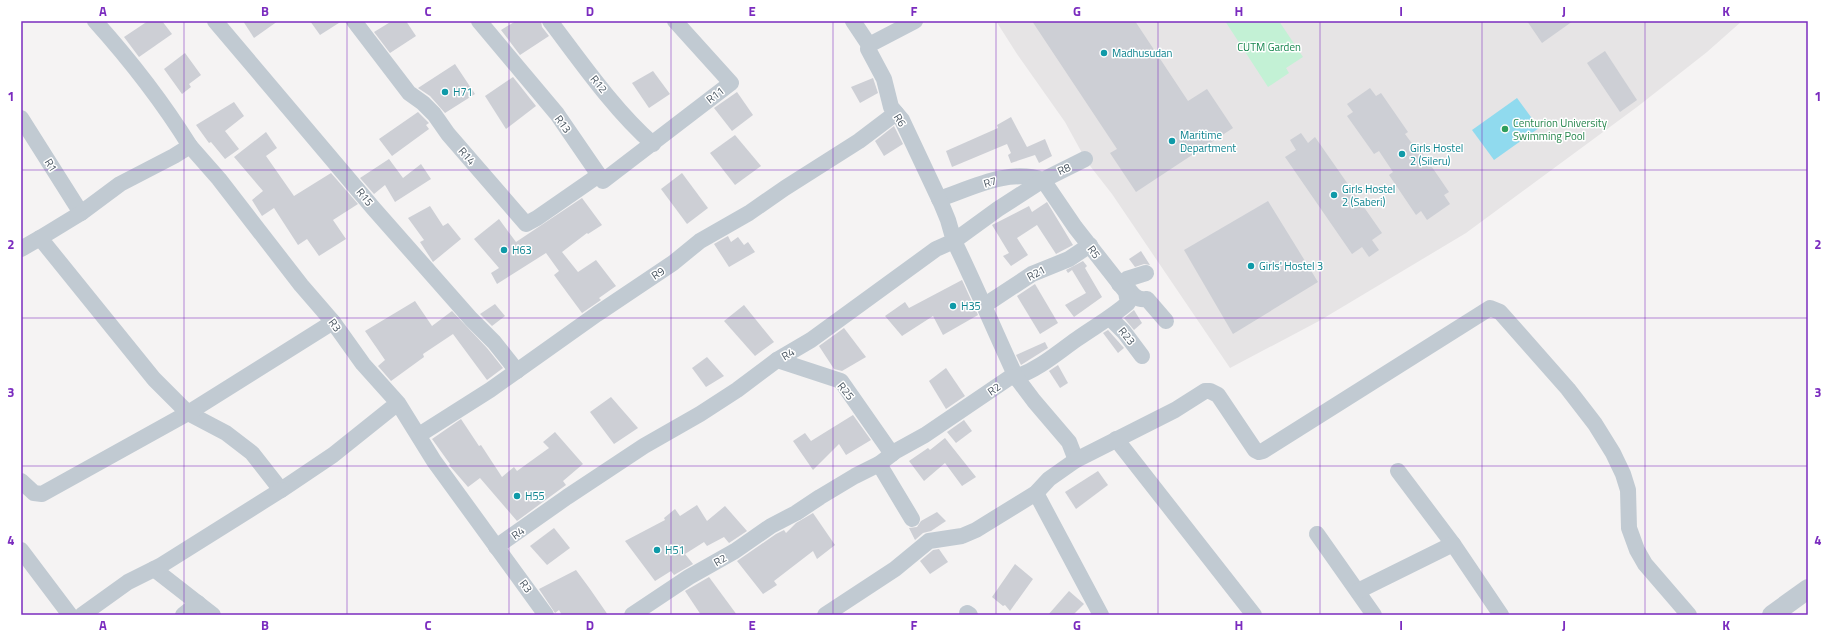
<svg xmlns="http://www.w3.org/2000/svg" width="1829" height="636" viewBox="0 0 1829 636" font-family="'Titillium Web',sans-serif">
<rect width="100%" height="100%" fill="#f5f3f3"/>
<path fill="#e6e4e5" d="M996,21H1742L1707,52L1637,107L1466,233L1319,321L1230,368L1112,194L1087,162L1065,122L1017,54Z"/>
<path fill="#c3f1d5" d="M1225,21H1279L1303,57L1286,68L1289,73L1268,87Z"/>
<path fill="#90daee" d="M1517,98L1539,128L1494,160L1472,130Z"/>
<g fill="#cdcfd5">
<path d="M148,21H162L172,34L139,57L124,37Z"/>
<path d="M243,21H278L254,38Z"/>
<path d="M310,21H342L320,35Z"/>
<path d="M392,21H406L416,36L390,53L374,32Z"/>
<path d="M516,21H541L542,27L549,36L520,55L501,30Z"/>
<path d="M1032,21H1135L1188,101L1207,89L1233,128L1136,192L1110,153L1117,149Z"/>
<path d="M1527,21H1573L1542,43Z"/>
<path d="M1605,51L1637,100L1620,112L1587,63Z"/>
<path d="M185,53L201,75L189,84L191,87L182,94L164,69Z"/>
<path d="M455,64L475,94L445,113L430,96L418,88Z"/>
<path d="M653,71L670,94L649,108L632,83Z"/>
<path d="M513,77L536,106L506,129L485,96Z"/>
<path d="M873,78L878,93L860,103L851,87Z"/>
<path d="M1370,88L1376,96L1381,93L1408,132L1405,134L1419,153L1421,151L1449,192L1444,195L1450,204L1427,220L1421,211L1416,215L1389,175L1393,172L1379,151L1374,154L1347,116L1353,112L1347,104Z"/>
<path d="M737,92L753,115L732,131L714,108Z"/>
<path d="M234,102L244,116L225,131L239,149L225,159L211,142L209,143L196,125Z"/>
<path d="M418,112L429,123L426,125L429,129L392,156L379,139Z"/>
<path d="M1011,117L1027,147L1045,139L1052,156L1039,163L1035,155L1011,163L1008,155L1011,153L1007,144L952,167L946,151L998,128L997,125Z"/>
<path d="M894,126L903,144L884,156L875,141Z"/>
<path d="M266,132L277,148L266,156L294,196L331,173L358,204L333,220L346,239L319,256L307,239L298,245L274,208L262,216L252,200L263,191L234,157Z"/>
<path d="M1301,133L1308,143L1315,137L1382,233L1372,240L1379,250L1369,257L1362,247L1352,254L1285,157L1296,150L1290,140Z"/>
<path d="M735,135L761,166L735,185L710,153Z"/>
<path d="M389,159L403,178L421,164L431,179L395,202L385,185L374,194L360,178Z"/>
<path d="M682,173L708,208L687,224L661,189Z"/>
<path d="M582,198L602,225L588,234L587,233L562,252L578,272L596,260L616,286L599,298L601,300L582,313L554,275L559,271L546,253L497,284L491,273L499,268L474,239L499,219L516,242Z"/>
<path d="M1268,201L1318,282L1233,334L1184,250Z"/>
<path d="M1047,202L1073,245L1056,254L1037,225L1017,238L1028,255L1011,266L1003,256L1009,253L992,225L1029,206L1032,212Z"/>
<path d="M430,206L443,226L448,223L461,239L433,262L420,242L424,240L408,218Z"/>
<path d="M728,236L731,242L738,237L744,245L748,242L755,252L729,267L714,244Z"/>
<path d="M1141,251L1150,265L1144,264L1135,267L1129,259Z"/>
<path d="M1083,261L1087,266L1085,268L1102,297L1074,317L1065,305L1086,293L1072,270L1068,273L1066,270Z"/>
<path d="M962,280L978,315L943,335L933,316L902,336L885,316L905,302L909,308Z"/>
<path d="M1035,284L1058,323L1040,334L1017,296Z"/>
<path d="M415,301L432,326L452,311L487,348L503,368L487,380L453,334L423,354L424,357L391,381L378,366L385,360L365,331Z"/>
<path d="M495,304L505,316L492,326L480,314Z"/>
<path d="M744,305L774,342L755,356L724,321Z"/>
<path d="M1134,310L1142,323L1134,330L1124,318Z"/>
<path d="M844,328L866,357L842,371L834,369L819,346Z"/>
<path d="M1108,330L1124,348L1118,353L1103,333Z"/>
<path d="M1045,342L1048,348L1021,365L1016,355Z"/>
<path d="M707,357L724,376L706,387L692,368Z"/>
<path d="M1058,365L1068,383L1060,388L1049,371Z"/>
<path d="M946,368L965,396L946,409L929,381Z"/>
<path d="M611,397L638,428L614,444L590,412Z"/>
<path d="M853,415L871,440L846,455L839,444L813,470L793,441L805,433L811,441Z"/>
<path d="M461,419L479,446L481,445L502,477L514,467L517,471L549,448L543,442L555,432L583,464L563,481L566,485L517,521L480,478L468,487L449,465L450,464L432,439Z"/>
<path d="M964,420L972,431L956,443L947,432Z"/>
<path d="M945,438L976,477L962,486L945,463L924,481L909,461L928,448L930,450Z"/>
<path d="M1098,471L1108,485L1076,509L1065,492Z"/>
<path d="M697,505L707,521L725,506L747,531L729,543L724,537L707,546L704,542L685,554L693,564L674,575L671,571L655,581L625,541L665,520L664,518L675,509L680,516Z"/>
<path d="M937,512L946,521L931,531L923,533L915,540L909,528L917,527L921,521Z"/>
<path d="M813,513L835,545L817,559L813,551L774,581L777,585L763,594L737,561L776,534L784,530L786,533L796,523Z"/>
<path d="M554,528L570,548L547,565L530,546Z"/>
<path d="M939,549L948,562L930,574L920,561L933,550Z"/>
<path d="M1015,564L1033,579L1010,611L1005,605L1003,606L992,597Z"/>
<path d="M576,570L590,589L608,615H562L559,610L555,613L539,589Z"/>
<path d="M709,577L737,615H701L685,591Z"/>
<path d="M1069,591L1084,604L1073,615H1048Z"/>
</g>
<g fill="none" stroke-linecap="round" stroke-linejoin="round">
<g stroke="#c1cad2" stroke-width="16">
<path d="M95,21C130,60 162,101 190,146"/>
<path d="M215,21L374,209L471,319L494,342L517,371"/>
<path d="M354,21L409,93L423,103L434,114L448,134L526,224L537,218L599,175"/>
<path d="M479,21L557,114L603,181L731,83L675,21"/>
<path d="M550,21C581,62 615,111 653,144"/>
<path d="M853,21L869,45"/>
<path d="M21,118L81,213"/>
<path d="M939,199C972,188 1008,168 1043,180L1085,159"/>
<path d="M21,249L40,238"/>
<path d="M1124,283C1131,292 1135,301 1147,299L1166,321"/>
<path d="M1119,284L1127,279L1146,273"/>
<path d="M985,305L1032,274L1069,259L1090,245"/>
<path d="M1110,318L1124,332L1142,356"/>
<path d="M777,360L841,381L892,454"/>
<path d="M398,403L333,455L281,490L252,453L226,433L188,413L154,379L40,238L81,213L120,184L174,156L190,146L219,179L301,285L333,322L363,364L398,403L434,461L546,615"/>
<path d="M419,435L490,390L597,314L673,263L700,241L749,213L785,188L859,141L896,113"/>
<path d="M1116,439L1254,615"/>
<path d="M879,464L912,519"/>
<path d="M1398,471L1453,544L1501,615"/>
<path d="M21,481L34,493L42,494L188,413L333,322"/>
<path d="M1036,493L1101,615"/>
<path d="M1317,534L1374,615"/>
<path d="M496,547L567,497L644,446L700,414L737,390L777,360L811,340L936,249L954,241C976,286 995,332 1016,377C1039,369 1057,353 1077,339C1094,327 1112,317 1128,303L1126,292L1075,227L1043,180L998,209L954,241L948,220L941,203L902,120L891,107L884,79L868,49L869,45L915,21"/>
<path d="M21,550L70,615"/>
<path d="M154,569L213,615"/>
<path d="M1358,591L1453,544"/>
<path d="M967,613L970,615"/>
<path d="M82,615L128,582L160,566L281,490"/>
<path d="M183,615L198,603"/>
<path d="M632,615L689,577L735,551L771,526L796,513L820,497L855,476L879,464L896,451L925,435L1009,378L1016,377L1034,401L1069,442L1076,460"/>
<path d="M825,615L895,569L929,541L962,536L976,530L1036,493L1049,479L1076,460L1175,410L1205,391H1210L1218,395L1255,450L1259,452L1263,451L1490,308L1500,312L1568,389L1595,424L1613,453L1623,474L1628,490L1629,528L1637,550L1645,564L1689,615"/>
</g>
<path stroke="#c1cad2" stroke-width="20" d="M1772,615L1808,589"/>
</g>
<path fill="none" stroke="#7b2cbf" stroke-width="1" stroke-opacity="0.55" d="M184,21V615M347,21V615M509,21V615M671,21V615M833,21V615M996,21V615M1158,21V615M1320,21V615M1482,21V615M1645,21V615M21,170H1808M21,318H1808M21,466H1808"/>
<g fill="#0f9aa8" stroke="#fff" stroke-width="1.5">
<circle cx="1104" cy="53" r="4"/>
<circle cx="445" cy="92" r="4"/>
<circle cx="1172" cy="141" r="4"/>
<circle cx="1402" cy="154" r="4"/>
<circle cx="1334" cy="195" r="4"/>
<circle cx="504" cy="250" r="4"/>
<circle cx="1251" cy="266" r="4"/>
<circle cx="953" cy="306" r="4"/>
<circle cx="517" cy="496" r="4"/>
<circle cx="657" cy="550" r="4"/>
</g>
<circle fill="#2e9e5b" stroke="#fff" stroke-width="1.5" cx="1505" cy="129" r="4"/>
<g text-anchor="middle" stroke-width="3" stroke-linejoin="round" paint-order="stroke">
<g font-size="11" fill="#17864f" stroke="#fff">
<text x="1269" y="51">CUTM Garden</text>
</g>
<g font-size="11" fill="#0d838f" stroke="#fff" text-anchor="start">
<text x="1112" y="57">Madhusudan</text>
<text x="453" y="96">H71</text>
<text x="1180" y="139">Maritime<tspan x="1180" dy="13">Department</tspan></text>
<text x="1410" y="152">Girls Hostel<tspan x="1410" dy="13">2 (Sileru)</tspan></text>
<text x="1342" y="193">Girls Hostel<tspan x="1342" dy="13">2 (Saberi)</tspan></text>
<text x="512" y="254">H63</text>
<text x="1259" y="270">Girls' Hostel 3</text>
<text x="961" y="310">H35</text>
<text x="525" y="500">H55</text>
<text x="665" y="554">H51</text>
</g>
<g font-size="11" fill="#4a5661" stroke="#fff">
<text transform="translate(599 84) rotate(50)" y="4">R12</text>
<text transform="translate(715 95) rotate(-38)" y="4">R11</text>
<text transform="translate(900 120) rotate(58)" y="4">R6</text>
<text transform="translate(563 124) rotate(54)" y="4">R13</text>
<text transform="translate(467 156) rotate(48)" y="4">R14</text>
<text transform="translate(51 165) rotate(58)" y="4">R1</text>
<text transform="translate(1064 169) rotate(-25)" y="4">R8</text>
<text transform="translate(990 182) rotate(-17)" y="4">R7</text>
<text transform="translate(365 197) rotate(50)" y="4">R15</text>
<text transform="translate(1094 252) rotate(54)" y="4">R5</text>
<text transform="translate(658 273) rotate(-34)" y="4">R9</text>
<text transform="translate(1036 273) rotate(-28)" y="4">R21</text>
<text transform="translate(335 325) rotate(53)" y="4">R3</text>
<text transform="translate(1127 336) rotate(50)" y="4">R23</text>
<text transform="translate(788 354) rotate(-31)" y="4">R4</text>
<text transform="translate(994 389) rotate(-35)" y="4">R2</text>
<text transform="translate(846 391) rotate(50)" y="4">R25</text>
<text transform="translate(518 533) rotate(-36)" y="4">R4</text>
<text transform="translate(720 560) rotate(-30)" y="4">R2</text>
<text transform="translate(526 586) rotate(53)" y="4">R3</text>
</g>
<g font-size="11" fill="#27864d" stroke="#fff" text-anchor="start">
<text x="1513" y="127">Centurion University<tspan x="1513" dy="13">Swimming Pool</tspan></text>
</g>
</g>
<rect width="1829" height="636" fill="none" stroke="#ffffff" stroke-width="44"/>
<rect x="22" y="22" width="1785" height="592" fill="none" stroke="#7b2cbf" stroke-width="1.5"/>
<g font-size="13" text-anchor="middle" font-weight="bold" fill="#7b2cbf">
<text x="103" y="16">A</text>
<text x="265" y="16">B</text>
<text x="428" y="16">C</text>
<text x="590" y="16">D</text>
<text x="752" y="16">E</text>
<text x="914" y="16">F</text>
<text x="1077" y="16">G</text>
<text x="1239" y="16">H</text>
<text x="1401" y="16">I</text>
<text x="1564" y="16">J</text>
<text x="1726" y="16">K</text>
<text x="11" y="101">1</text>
<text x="1818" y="101">1</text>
<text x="11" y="249">2</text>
<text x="1818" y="249">2</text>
<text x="11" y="397">3</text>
<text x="1818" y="397">3</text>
<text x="11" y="545">4</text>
<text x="1818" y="545">4</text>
<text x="103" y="630">A</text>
<text x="265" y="630">B</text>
<text x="428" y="630">C</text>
<text x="590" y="630">D</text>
<text x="752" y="630">E</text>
<text x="914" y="630">F</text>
<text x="1077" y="630">G</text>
<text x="1239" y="630">H</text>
<text x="1401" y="630">I</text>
<text x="1564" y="630">J</text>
<text x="1726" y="630">K</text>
</g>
</svg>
